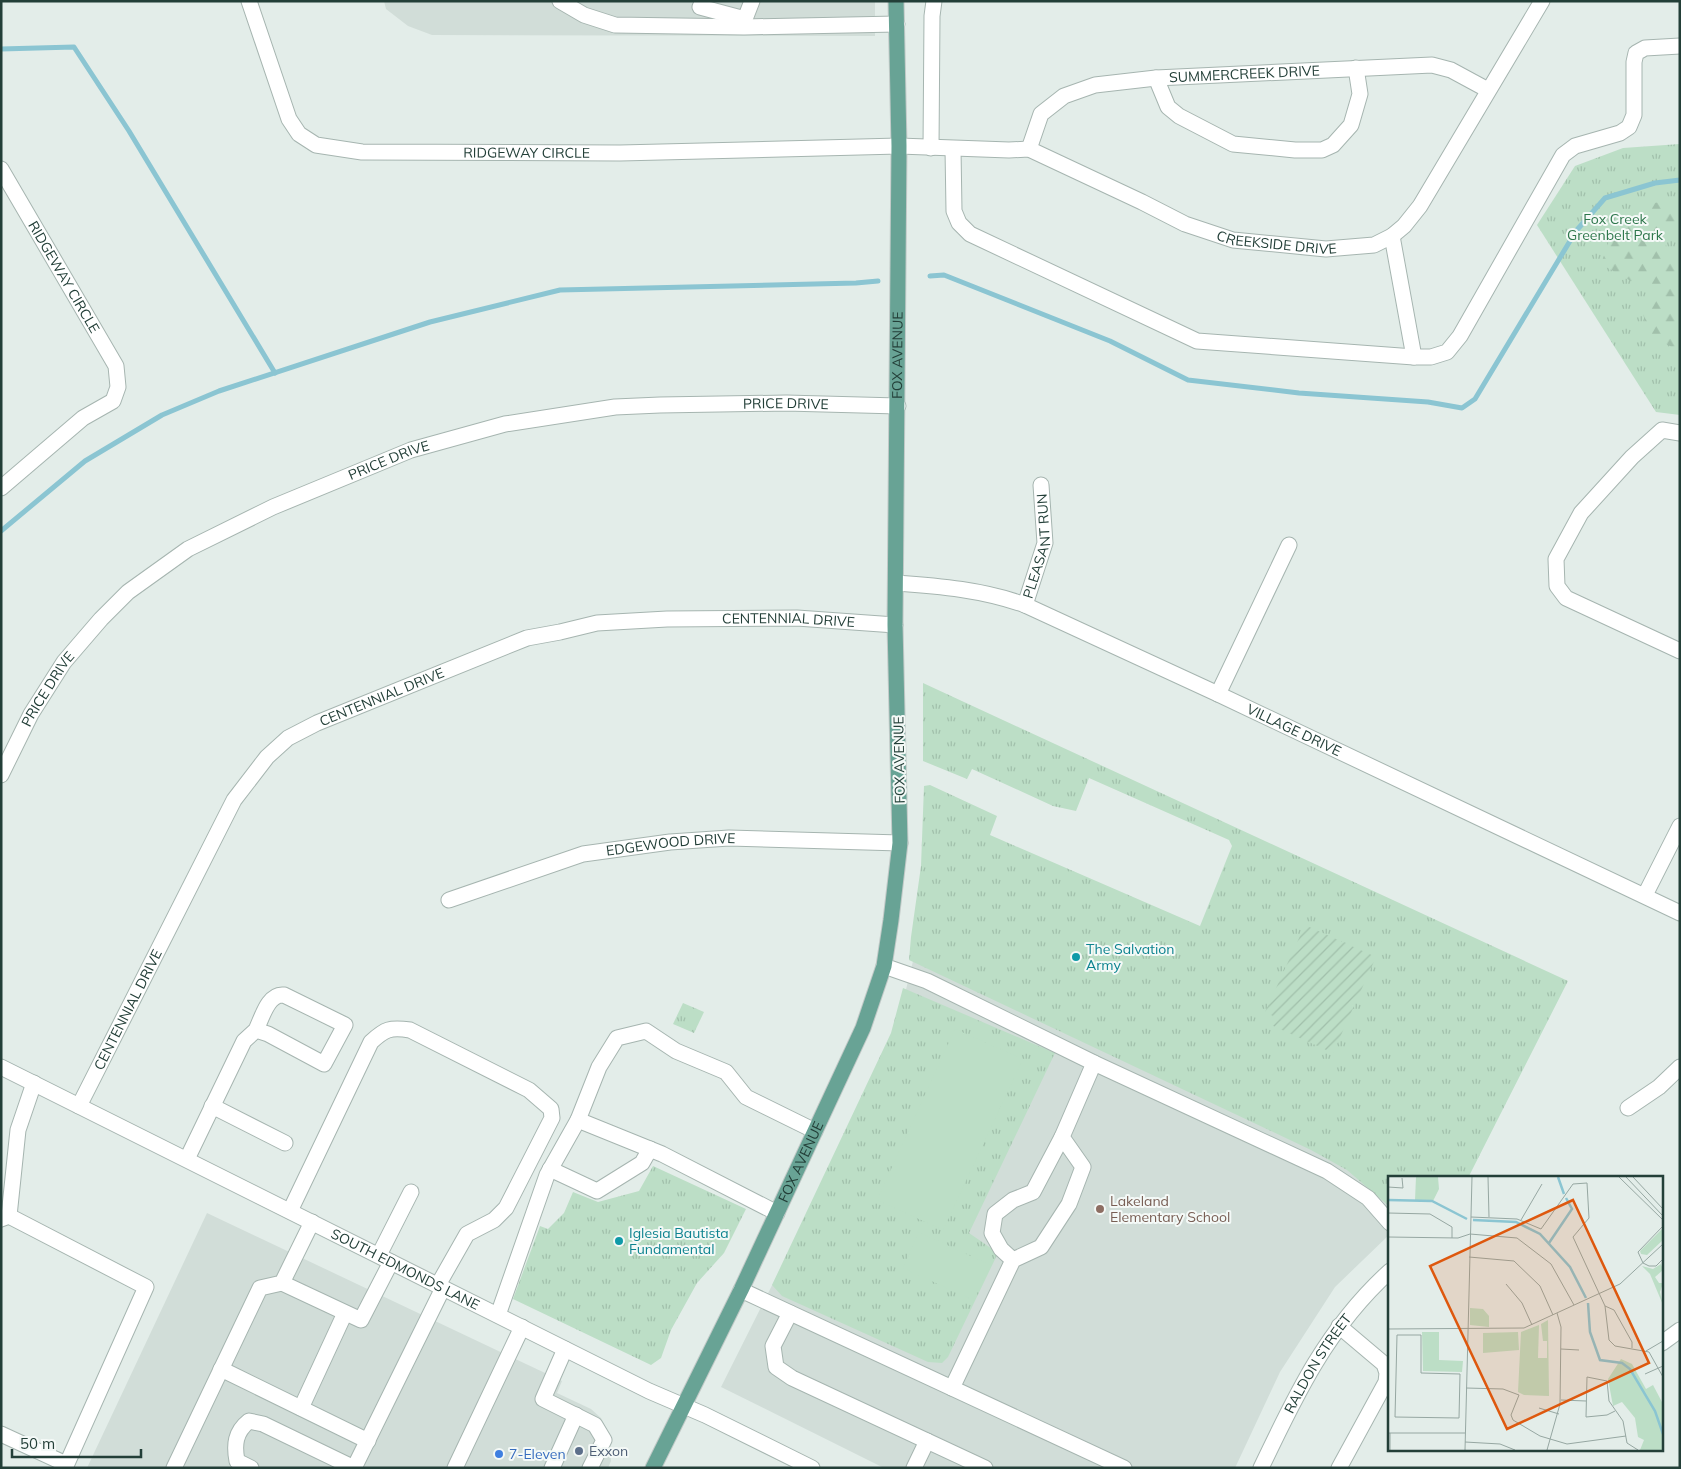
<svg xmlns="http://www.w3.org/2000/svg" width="1681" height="1469" viewBox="0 0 1681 1469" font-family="Mulish,sans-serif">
<defs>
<pattern id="grass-tufts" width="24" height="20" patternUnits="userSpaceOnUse" patternTransform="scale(1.25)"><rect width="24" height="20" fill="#bcdec6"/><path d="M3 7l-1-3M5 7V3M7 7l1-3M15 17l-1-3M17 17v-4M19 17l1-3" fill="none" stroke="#a1c0ab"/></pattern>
<pattern id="forest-firs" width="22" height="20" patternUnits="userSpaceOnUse" patternTransform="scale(1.25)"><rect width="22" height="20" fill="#bcdec6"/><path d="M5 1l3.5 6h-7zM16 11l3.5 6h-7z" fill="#a1c0ab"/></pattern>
<pattern id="garden-furrows" width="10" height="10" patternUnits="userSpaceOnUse" patternTransform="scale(1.25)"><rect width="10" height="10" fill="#bcdec6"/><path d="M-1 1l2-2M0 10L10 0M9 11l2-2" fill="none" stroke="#a1c0ab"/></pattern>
</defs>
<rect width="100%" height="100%" fill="#e3ede9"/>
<g fill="#d1ddd8">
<path d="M384,1H875V36L432,35L408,26L386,9Z"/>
<path d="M916,949L1390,1184V1234L1335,1287L1280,1372L1235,1468H884L721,1387L860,1110L898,1022Z"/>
<path d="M207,1213L562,1381L557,1393L591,1409L601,1418L609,1435L611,1461L608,1468H87Z"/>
</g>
<g fill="url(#grass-tufts)">
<path d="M1680,144V415L1656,412L1537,225L1575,166L1623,148Z"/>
<path d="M923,683L1568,981L1468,1178H1390V1207L1347,1170L1311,1150L909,960L911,937L921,866L924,786L930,785L997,816L990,835L1200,926L1232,846L1229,840L1089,778L1076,811L1053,806L972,769L967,779L923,761Z"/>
<path d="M903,988L1055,1053L969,1233L998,1253L948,1357L942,1363L928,1362L782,1296L772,1285L891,1033Z"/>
<path d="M683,1003L704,1012L694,1033L673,1024Z"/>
<path d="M653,1166L746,1209L724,1253L697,1283L671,1330L661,1358L651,1365L513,1299L540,1226L548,1229L564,1213L573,1192L598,1202L639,1191Z"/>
</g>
<path fill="url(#forest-firs)" d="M1680,200V229L1665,240L1667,249L1680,246V342L1674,348L1650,336L1643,314L1655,299L1646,282L1631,281L1601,264L1611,235L1644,204Z"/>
<path fill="url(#garden-furrows)" d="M1305,925L1376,957L1333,1053L1269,1024L1273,1016L1265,1012Z"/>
<g fill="#bcdec6">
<path d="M955,1029L1023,1059L943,1230L877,1200Z"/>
<path d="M919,1232L990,1265L973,1300L903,1268Z"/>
</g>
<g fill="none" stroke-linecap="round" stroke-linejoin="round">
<g stroke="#8bc5d2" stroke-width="5">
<path d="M1,49L74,47L129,131L275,373"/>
<path d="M930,276L944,275L1110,341L1188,380L1299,393L1428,402L1462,408L1475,399L1576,231L1605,198L1655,183L1680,180"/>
<path d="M1,531L85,461L162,415L219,391L430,322L560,290L856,283L878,281"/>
</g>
<defs>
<g id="minor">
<path id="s1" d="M249,1L289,119L299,134L316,145L362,152L620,153L899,146L1009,150L1029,149L1142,202L1185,224L1233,240L1326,249L1374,245L1392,236L1404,226L1420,206L1542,1"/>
<path d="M560,1L584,15L615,25L744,27L897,24"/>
<path d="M703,1L700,7L745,19L752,1"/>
<path d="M1156,78L1168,107L1179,116L1233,144L1295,150H1322L1333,145L1351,125L1360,94L1356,68"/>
<path d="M931,148L932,16L934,1"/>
<path d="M953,149L954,211L959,223L970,234L1197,341L1414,357H1431L1447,352L1460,336L1563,155L1575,146L1620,133L1629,127L1634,115V62L1636,53L1645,48L1680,46"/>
<path id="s2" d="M1029,149L1041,114L1064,96L1095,85L1156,78L1432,65L1451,70L1488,90"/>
<path id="s3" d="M1,169L116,366L118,387L113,401L83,418L1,488"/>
<path d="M1392,236L1414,357"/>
<path d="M1680,433L1662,430L1632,457L1581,513L1556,559L1557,586L1566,598L1680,651"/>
<path id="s4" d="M896,583C940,586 984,590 1025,605L1218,694L1680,913"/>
<path id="s5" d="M1025,605L1045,543L1041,485"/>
<path d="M1218,694L1289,545"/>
<path id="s6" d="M1,775L31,714L64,662L101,619L128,592L188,549L273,507L411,450L505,424L615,407L660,405L786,403L898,406"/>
<path d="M1645,895L1680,826"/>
<path id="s7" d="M449,900L583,854L670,842L729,838L900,843"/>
<path d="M884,966L927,981L1094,1063L1327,1171L1368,1198L1390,1223"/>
<path id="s8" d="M1,1067L649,1391L705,1415L812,1468"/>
<path id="s9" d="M79,1106L234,800L267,757L288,738L317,723L527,638L560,632L597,623L667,619L797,618L895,625"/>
<path d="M212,1106L285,1143"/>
<path d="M1628,1108L1659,1087L1680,1067"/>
<path d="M578,1120L599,1067L617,1038L646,1031L676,1051L726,1072L746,1097L815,1131"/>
<path d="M187,1159L244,1041L256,1030L268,1034L324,1064L345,1025L284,995C268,993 262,1018 256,1030"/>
<path d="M550,1169L597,1191L642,1163L650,1149"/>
<path d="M290,1211L371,1042C385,1029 390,1027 410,1030L529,1090L551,1109L552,1118L506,1208L494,1220L467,1234L438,1285"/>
<path d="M9,1216L18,1130L34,1083"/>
<path d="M1,1219L9,1216L146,1287L65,1468"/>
<path d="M379,1255L411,1192"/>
<path d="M1013,1260L1001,1249L992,1233L995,1214L1013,1200L1033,1192L1062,1137"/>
<path d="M282,1283L361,1320L391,1262"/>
<path d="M741,1290L1124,1468"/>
<path d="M790,1313L773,1346L776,1367L792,1378L985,1468"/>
<path d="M498,1315L547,1175L578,1120L662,1154L777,1213"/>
<path d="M1339,1326L1384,1364L1387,1373L1386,1382L1339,1468"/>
<path d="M1662,1343L1680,1330"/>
<path d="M565,1349L543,1399L595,1425L604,1440L590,1468"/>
<path d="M221,1369L368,1441"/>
<path d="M952,1388L1013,1260L1041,1247L1069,1204L1083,1167L1062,1137L1094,1063"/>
<path d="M301,1408L345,1313"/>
<path d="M1,1434L66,1464"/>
<path d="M174,1468L260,1288L282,1283L312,1222"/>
<path d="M251,1468L237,1461C234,1445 235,1432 249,1421L263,1424L354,1468"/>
<path d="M354,1468L443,1288"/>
<path d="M455,1468L522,1327"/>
<path d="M552,1468L576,1415"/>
<path d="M914,1468L927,1441"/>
<path id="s10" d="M1261,1468C1296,1394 1328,1327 1390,1271"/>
</g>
<g id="major">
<path id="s11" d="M653,1468L741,1290L863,1028L884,966L891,920L900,843L895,625L899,146L896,1"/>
</g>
</defs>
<use href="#minor" stroke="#a6b5b0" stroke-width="17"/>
<use href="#major" stroke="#c1c9c7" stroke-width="17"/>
<use href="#minor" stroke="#fff" stroke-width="15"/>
<use href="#major" stroke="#68a395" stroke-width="15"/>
</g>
<g fill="#0f9aa8" stroke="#f4f9f7" stroke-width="2">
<circle cx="1076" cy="957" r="5"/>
<circle cx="619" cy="1241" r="5"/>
</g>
<circle fill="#8d6e63" stroke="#f4f9f7" stroke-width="2" cx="1100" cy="1209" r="5"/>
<circle fill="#5c6f8a" stroke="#f4f9f7" stroke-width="2" cx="579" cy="1451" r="5"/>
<circle fill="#3f7fe0" stroke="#f4f9f7" stroke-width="2" cx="499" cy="1454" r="5"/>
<g text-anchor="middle" stroke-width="4" stroke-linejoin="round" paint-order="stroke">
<g font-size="14" fill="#233f38" stroke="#f4f9f7">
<text dy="5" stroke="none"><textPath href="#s2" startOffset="249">SUMMERCREEK DRIVE</textPath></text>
<text dy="5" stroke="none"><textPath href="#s1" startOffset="374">RIDGEWAY CIRCLE</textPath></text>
<text dy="5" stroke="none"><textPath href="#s1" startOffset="1144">CREEKSIDE DRIVE</textPath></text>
<text dy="5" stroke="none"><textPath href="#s3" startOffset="125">RIDGEWAY CIRCLE</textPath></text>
<text dy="5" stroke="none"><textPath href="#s11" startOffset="1165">FOX AVENUE</textPath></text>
<text dy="5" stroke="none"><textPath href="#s6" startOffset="922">PRICE DRIVE</textPath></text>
<text dy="5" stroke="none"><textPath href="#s6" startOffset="518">PRICE DRIVE</textPath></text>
<text dy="5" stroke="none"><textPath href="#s5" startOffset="61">PLEASANT RUN</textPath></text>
<text dy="5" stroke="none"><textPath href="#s9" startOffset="948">CENTENNIAL DRIVE</textPath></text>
<text dy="5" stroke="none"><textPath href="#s6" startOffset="98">PRICE DRIVE</textPath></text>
<text dy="5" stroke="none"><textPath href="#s9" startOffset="528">CENTENNIAL DRIVE</textPath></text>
<text dy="5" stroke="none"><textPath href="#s4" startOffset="428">VILLAGE DRIVE</textPath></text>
<text transform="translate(899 760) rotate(-91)" y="5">FOX AVENUE</text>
<text dy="5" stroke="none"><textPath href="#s7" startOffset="230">EDGEWOOD DRIVE</textPath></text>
<text dy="5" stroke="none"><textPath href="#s9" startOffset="108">CENTENNIAL DRIVE</textPath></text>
<text dy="5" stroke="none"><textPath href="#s11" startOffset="340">FOX AVENUE</textPath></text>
<text dy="5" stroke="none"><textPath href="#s8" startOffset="452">SOUTH EDMONDS LANE</textPath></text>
<text dy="5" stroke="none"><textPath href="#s10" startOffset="119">RALDON STREET</textPath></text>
</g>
<g font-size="14" fill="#2d764b" stroke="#f4f9f7">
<text x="1615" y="224">Fox Creek<tspan x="1615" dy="16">Greenbelt Park</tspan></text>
</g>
<g font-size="14" fill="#0d838f" stroke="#f4f9f7" text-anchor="start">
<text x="1086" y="954">The Salvation<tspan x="1086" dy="16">Army</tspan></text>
<text x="629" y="1238">Iglesia Bautista<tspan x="629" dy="16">Fundamental</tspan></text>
</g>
<g font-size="14" fill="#785e54" stroke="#f4f9f7" text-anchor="start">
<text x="1110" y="1206">Lakeland<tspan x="1110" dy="16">Elementary School</tspan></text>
</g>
<g font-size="14" fill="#4e5e75" stroke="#f4f9f7" text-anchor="start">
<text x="589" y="1456">Exxon</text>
</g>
<g font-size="14" fill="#366cbe" stroke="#f4f9f7" text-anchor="start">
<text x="509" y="1459">7-Eleven</text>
</g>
</g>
<g transform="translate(1388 1176)">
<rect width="275" height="275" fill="#e3ede9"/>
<path d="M28,1H50L51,13L45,25L27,24ZM275,52V64L259,79L253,78L252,75ZM273,88L275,94L267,101L271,107H275L272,116L275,129L262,98L254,90L265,93ZM82,132L95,133L101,140V151L82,149ZM160,144L161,220L136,219L130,216L133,156L151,149L150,182H159V165H155L153,148ZM34,156H51V184L75,185L74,196L35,195ZM130,156L131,174L95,177V157ZM233,183L244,188L258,213L265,209L275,228V274H252L256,264L250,261L247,242L234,226L225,230L220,203Z" fill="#bcdec6"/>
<path d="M108,163H128L129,171H108Z" fill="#bcdec6"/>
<path fill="none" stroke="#8bc5d2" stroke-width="2.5" d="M170,1L176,18M0,24L44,25L79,43M85,44L128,46L152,58L182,91L198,122M161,67L184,33L178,22M200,127L202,156L212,184L234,187L242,193L267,235L275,258"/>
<path fill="none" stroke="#96a7a2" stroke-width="1" d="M100,1L101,41M231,1L275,44M238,1L275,40M245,1L275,33M0,11L15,12L14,2M0,37L42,38L64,51V62M83,41L129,43L153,53L185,8L199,7L201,42L185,61L217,130L221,164L227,170L261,176L275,201M133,44L154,8M275,50L250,76L255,87L261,90H268L275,83M0,61L70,62L82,58L129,62L163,88L186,129M81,81L126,85L152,110L165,139M118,108L134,127L144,149M217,130L226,134L244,166V172M0,153L136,152L232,108L275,68M9,159H33V197L72,198L71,242L7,241ZM173,173L191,174M258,175L275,165M257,198L275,190M78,212L115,213L131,219L123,239L125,244L152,260L179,268L238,260M173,224L198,225M151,232L171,238M227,235L219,239L198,241L199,201L219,205L221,225L235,245L239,267L250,274M0,257H77M77,266L112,268L127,274M2,274V257M77,274L84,1M159,274L172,228L173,151L169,137"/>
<path fill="#de580e" fill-opacity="0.15" stroke="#de580e" stroke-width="2.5" d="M185,24L261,187L119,253L42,90Z"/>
<rect width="275" height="275" fill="none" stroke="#233f38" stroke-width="2.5"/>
</g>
<rect width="1681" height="1469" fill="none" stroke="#233f38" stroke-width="5"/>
<path d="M12 1449v8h129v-8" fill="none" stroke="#233f38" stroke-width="2.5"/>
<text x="20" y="1449" font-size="15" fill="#233f38" stroke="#f4f9f7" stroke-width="4" paint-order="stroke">50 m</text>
</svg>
